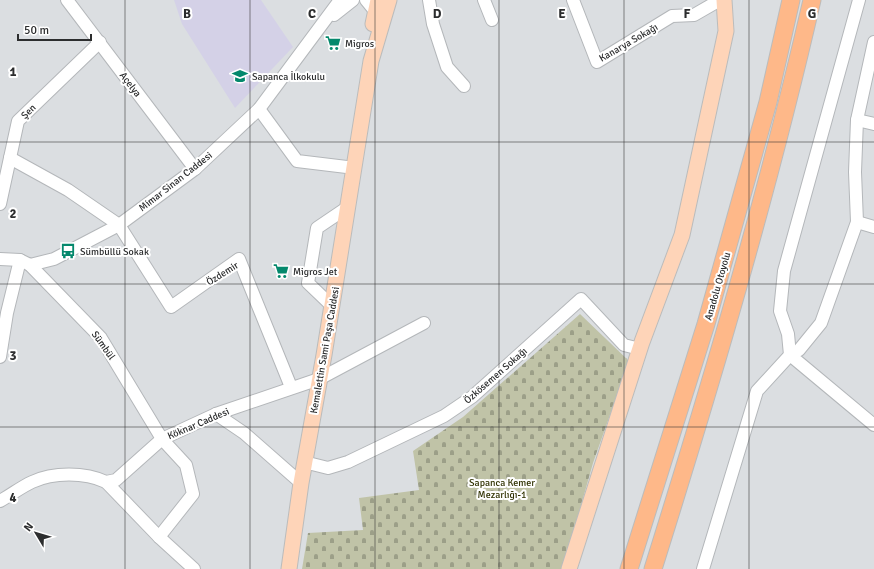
<svg xmlns="http://www.w3.org/2000/svg" width="874" height="569" viewBox="0 0 874 569" font-family="Signika,sans-serif">
<defs>
<pattern id="cemetery-stones" width="16" height="16" patternUnits="userSpaceOnUse"><rect width="16" height="16" fill="#c0c3a7"/><path d="M2 7V4a2 2 0 0 1 4 0v3zM10 15v-3a2 2 0 0 1 4 0v3z" fill="#9c9f88"/></pattern>
</defs>
<rect width="100%" height="100%" fill="#dbdee1"/>
<path fill="#d4d1e7" d="M174,0H261L293,47L235,108L182,24Z"/>
<path fill="url(#cemetery-stones)" d="M580,314L629,361L593,463L563,569H302L308,533L363,530L359,498L419,490L413,451L463,417Z"/>
<g fill="none" stroke-linecap="round" stroke-linejoin="round">
<defs>
<g id="minor">
<path d="M67,0L195,169"/>
<path d="M366,0L375,11"/>
<path d="M429,0L433,24L447,67L464,86"/>
<path d="M484,0L492,20"/>
<path d="M573,0L597,62L672,16L694,15L720,0"/>
<path d="M334,15L353,0"/>
<path d="M874,42L857,120L855,172L857,222L821,323L799,350L790,355L874,425"/>
<path d="M259,109L297,161L355,168"/>
<path d="M857,120L874,124"/>
<path d="M10,158L68,190L119,225L171,307L239,259L291,387"/>
<path d="M0,204L18,121L100,42"/>
<path d="M857,222L874,227"/>
<path d="M0,259L20,260L30,265L54,259L119,225L195,169L259,109L340,0"/>
<path d="M30,265L101,338L162,439L186,465L193,494L159,537"/>
<path d="M332,306L308,283L317,228L348,207"/>
<path d="M0,357L7,313L20,260"/>
<path d="M216,414L244,433L301,483"/>
<path d="M304,462L328,468L348,462L444,416L472,397L581,299L624,345L640,349"/>
<path d="M106,482L159,537L194,569"/>
<path d="M0,501C11,495 21,487 32,482C53,472 85,472 106,482L116,480L162,439L216,414L319,379L424,323"/>
<path d="M703,569L757,391L790,355L788,334L780,311L784,271L859,0"/>
</g>
<g id="major">
<path d="M373,24L378,0"/>
<path d="M289,569L301,483L324,355L371,61L389,0"/>
<path d="M569,569L642,342L682,235L726,31L724,0"/>
</g>
<g id="highway">
<path d="M629,569L706,324L768,102L791,0"/>
<path d="M653,569C712,381 768,192 812,0"/>
</g>
</defs>
<use href="#minor" stroke="#b4b7ba" stroke-width="14"/>
<use href="#major" stroke="#bbbcbc" stroke-width="17"/>
<use href="#highway" stroke="#bbbcbc" stroke-width="19"/>
<use href="#minor" stroke="#fff" stroke-width="12"/>
<use href="#major" stroke="#fed4b8" stroke-width="15"/>
<use href="#highway" stroke="#feb889" stroke-width="17"/>
</g>
<path fill="none" stroke="#2c2d2e" stroke-width="1" stroke-opacity="0.55" d="M125,0V569M250,0V569M375,0V569M499,0V569M624,0V569M749,0V569M0,142H874M0,284H874M0,427H874"/>
<defs>
<symbol id="supermarket-bare" viewBox="-9 -9 18 18"><path d="M-6-5.5h2.5l.6 2H6L4.5 2H-2.5L-4.4-4H-6ZM-1.5 3.2a1.3 1.3 0 1 0 .1 0ZM3 3.2a1.3 1.3 0 1 0 .1 0Z" fill="#04886c" stroke="#fff" stroke-width="2.5" paint-order="stroke"/></symbol>
<symbol id="school-bare" viewBox="-9 -9 18 18"><path d="M0-5L7-2L0 1L-7-2ZM-4 1L0 2.5L4 1V4Q0 6-4 4Z" fill="#04886c" stroke="#fff" stroke-width="2.5" paint-order="stroke"/></symbol>
<symbol id="bus-bare" viewBox="-9 -9 18 18"><path d="M-5-6H5V4H4V6H2V4H-2V6H-4V4H-5ZM-3.5-4V0h7V-4ZM-3.5 1.2v1.5H-2V1.2ZM2 1.2v1.5H3.5V1.2Z" fill="#04886c" stroke="#fff" stroke-width="2.5" paint-order="stroke"/></symbol>
</defs>
<g fill-rule="evenodd">
<use href="#supermarket-bare" x="322" y="32" width="22" height="22"/>
<use href="#school-bare" x="229" y="65" width="22" height="22"/>
<use href="#bus-bare" x="57" y="240" width="22" height="22"/>
<use href="#supermarket-bare" x="270" y="260" width="22" height="22"/>
</g>
<g text-anchor="middle" stroke-width="4" stroke-linejoin="round" paint-order="stroke">
<g font-size="10" fill="#2c2d2e" stroke="#fff">
<text transform="translate(628 42) rotate(-30)" y="4">Kanarya Sokağı</text>
<text transform="translate(131 84) rotate(53)" y="4">Açelya</text>
<text transform="translate(28 111) rotate(-44)" y="4">Şen</text>
<text transform="translate(175 181) rotate(-38)" y="4">Mimar Sinan Caddesi</text>
<text transform="translate(222 273) rotate(-32)" y="4">Özdemir</text>
<text transform="translate(717 286) rotate(-74)" y="4">Anadolu Otoyolu</text>
<text transform="translate(104 345) rotate(55)" y="4">Sümbül</text>
<text transform="translate(324 350) rotate(-80)" y="4">Kemalettin Sami Paşa Caddesi</text>
<text transform="translate(495 375) rotate(-41)" y="4">Özkösemen Sokağı</text>
<text transform="translate(198 423) rotate(-23)" y="4">Köknar Caddesi</text>
</g>
<g font-size="10" fill="#2c2d2e" stroke="#fff" text-anchor="start">
<text x="345" y="47">Migros</text>
<text x="252" y="80">Sapanca İlkokulu</text>
<text x="80" y="255">Sümbüllü Sokak</text>
<text x="293" y="275">Migros Jet</text>
</g>
<g font-size="10" fill="#2f3100" stroke="#fff">
<text x="502" y="486">Sapanca Kemer<tspan x="502" dy="12">Mezarlığı-1</tspan></text>
</g>
</g>
<g font-size="13" text-anchor="middle" font-weight="bold" fill="#2c2d2e" stroke="#fff" stroke-width="4" stroke-linejoin="round" paint-order="stroke">
<text x="187" y="18">B</text>
<text x="312" y="18">C</text>
<text x="437" y="18">D</text>
<text x="562" y="18">E</text>
<text x="687" y="18">F</text>
<text x="812" y="18">G</text>
<text x="13" y="76">1</text>
<text x="13" y="218">2</text>
<text x="13" y="360">3</text>
<text x="13" y="502">4</text>
</g>
<g transform="translate(36 533) rotate(308)" stroke="#ffffff" stroke-width="3" paint-order="stroke">
<path d="M0-3L7 15L0 10L-7 15Z" fill="#2c2d2e"/>
<text y="-6" font-size="11" font-weight="bold" text-anchor="middle" fill="#2c2d2e">N</text>
</g>
<path d="M18 34v6h73v-6" fill="none" stroke="#2c2d2e" stroke-width="2"/>
<text x="24" y="34" font-size="12" fill="#2c2d2e" stroke="#ffffff" stroke-width="3" paint-order="stroke">50 m</text>
</svg>
